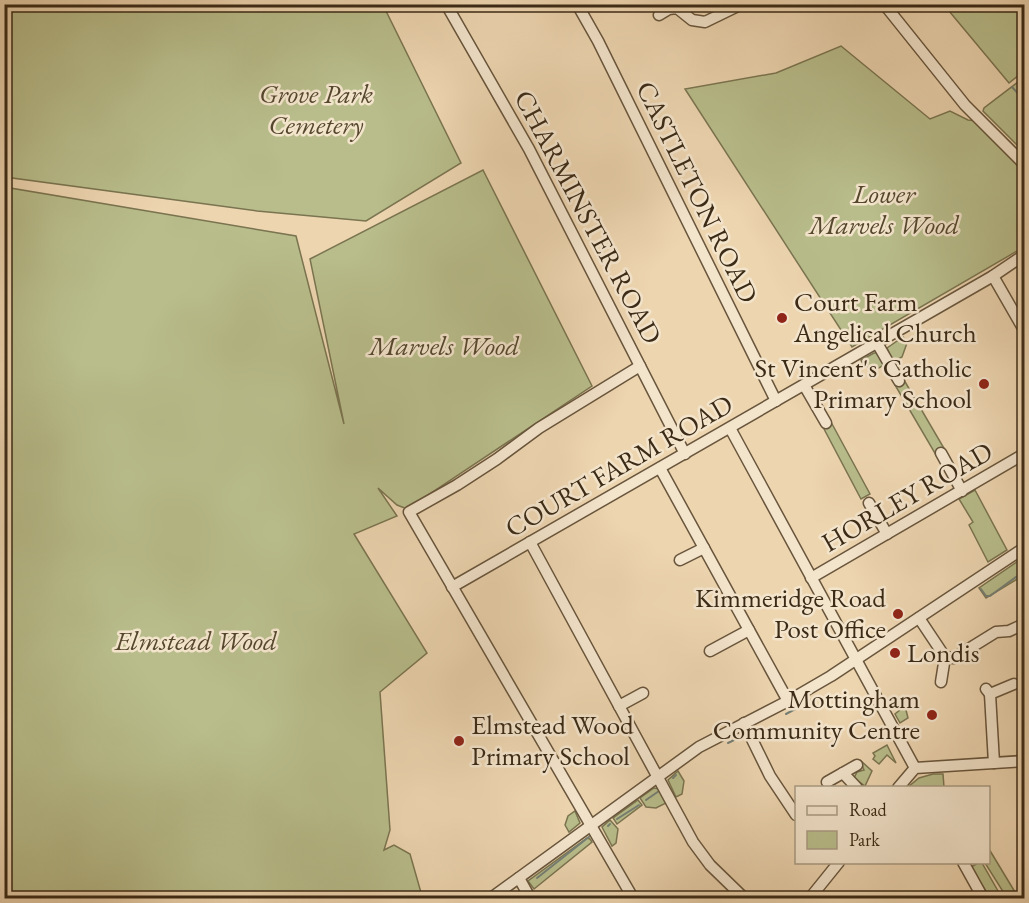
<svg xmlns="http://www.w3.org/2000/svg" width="1029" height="903" viewBox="0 0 1029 903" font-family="'EB Garamond',serif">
<rect width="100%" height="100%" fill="#edd5b0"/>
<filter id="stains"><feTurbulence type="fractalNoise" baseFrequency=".00333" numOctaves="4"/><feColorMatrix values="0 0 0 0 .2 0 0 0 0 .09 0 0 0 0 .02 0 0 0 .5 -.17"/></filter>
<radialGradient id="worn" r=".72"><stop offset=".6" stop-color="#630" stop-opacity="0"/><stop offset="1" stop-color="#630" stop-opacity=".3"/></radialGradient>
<g fill="#b8bd8b" stroke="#7a7450" stroke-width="1.5">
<path d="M23,4L383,5L461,163L366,221L257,211L5,177V18Z"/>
<path d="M944,5H1024V71L1009,83Z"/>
<path d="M841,46L930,119L950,111L968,120L978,121L1024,168V247L852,347L685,89L776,73Z"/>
<path d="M1024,81V152L983,111L984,108L1018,82Z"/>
<path d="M483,170L592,386L407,509L397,505L378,488L397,516L354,534L427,653L380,692L390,830L384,850L394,845L410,854L422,896L420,898H5L4,187L296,236L344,424L310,259Z"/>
<path d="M903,337L907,343L902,357L893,362L887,348Z"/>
<path d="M874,353H877L884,365L877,369L864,366L861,360Z"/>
<path d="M904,380L945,450L936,455L895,385Z"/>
<path d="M831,422L870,494L861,499L823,427Z"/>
<path d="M975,490L1007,550L988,562L969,525L973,522L959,499Z"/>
<path d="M1024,557V575L986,598L979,588Z"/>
<path d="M905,706L908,718L900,723L895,714Z"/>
<path d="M887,745L896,763L887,755L879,764L873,759L875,756L873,753Z"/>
<path d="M860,760L872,771L865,786L854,778L857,772L864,770Z"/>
<path d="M678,771L684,781L682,794L676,797L668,780Z"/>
<path d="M933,774H943L944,787H908L919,778Z"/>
<path d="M654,788L659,789L666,803L656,808L646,807L640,798Z"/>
<path d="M638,800L642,805L617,824L613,818Z"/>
<path d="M575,811L580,823L569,832L565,825L568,816Z"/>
<path d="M610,820L618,829L616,843L612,846L602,827Z"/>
<path d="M587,838L590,839L592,842L534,889L528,881Z"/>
<path d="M989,849L1018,897L1007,898L985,863L988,862Z"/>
<path d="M978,863H982L1002,898H990L971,867Z"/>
</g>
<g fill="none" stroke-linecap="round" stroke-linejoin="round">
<g stroke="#757f75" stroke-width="2">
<path d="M1012,87L1024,100"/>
<path d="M981,589L986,596H990L1024,571"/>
<path d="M786,714L812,700"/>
<path d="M728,743L742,736"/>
<path d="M673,778L676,775"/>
<path d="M646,800L659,791"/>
<path d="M617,819L639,805"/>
<path d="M608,826L610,824"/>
<path d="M537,878L590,836"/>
<path d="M508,898L516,893"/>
</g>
<defs>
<g id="minor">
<path d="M446,4L529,149L685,454"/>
<path d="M577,4L598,41L776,401"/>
<path d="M884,4L965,105L1024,164"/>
<path d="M659,15L669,9L677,8L692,20L705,22L742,4"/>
<path d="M993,276L1024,330"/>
<path d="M877,343L899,381"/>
<path d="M804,385L826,423"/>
<path d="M730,428L915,768"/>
<path d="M941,453L962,491"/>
<path d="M660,468L788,701"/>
<path d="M869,503L887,534"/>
<path d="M530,542L693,842L710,865L744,898"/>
<path d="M680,560L704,548"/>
<path d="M811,578L1024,454"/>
<path d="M452,587L993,276L1024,255"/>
<path d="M919,618L945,657L941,682"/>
<path d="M710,651L749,630"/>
<path d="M945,657L954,658L996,632L1009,631L1024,624"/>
<path d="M986,689L990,694L1014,684"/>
<path d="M990,694L994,763"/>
<path d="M619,706L643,693"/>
<path d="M744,723L770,776L796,815"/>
<path d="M843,773L857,788"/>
<path d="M827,782L857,765"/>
<path d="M898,788L915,768L1024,761"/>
<path d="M963,862L983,898"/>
<path d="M519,878L530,898"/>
<path d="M491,898L699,747L788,701L831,676L1024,548"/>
<path d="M633,898L409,512L457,485L497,459L539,428L640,366"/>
<path d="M810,898L839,862"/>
<path d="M1021,898L1024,896"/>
</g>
</defs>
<use href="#minor" stroke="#68553c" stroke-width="13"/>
<use href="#minor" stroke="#f3e4cc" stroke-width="10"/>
</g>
<g fill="#8f2418" stroke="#f3e4cc" stroke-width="2">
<circle cx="782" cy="318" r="6"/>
<circle cx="984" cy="384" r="6"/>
<circle cx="898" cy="614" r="6"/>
<circle cx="895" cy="653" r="6"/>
<circle cx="932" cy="715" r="6"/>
<circle cx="459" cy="741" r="6"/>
</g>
<g text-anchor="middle" stroke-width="5" stroke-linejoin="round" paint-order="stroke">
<g font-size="27" font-style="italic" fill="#54472d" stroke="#f3e4cc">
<text x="316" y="103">Grove Park<tspan x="316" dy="31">Cemetery</tspan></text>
<text x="884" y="203">Lower<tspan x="884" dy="31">Marvels Wood</tspan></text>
<text x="444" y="355">Marvels Wood</text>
<text x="196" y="650">Elmstead Wood</text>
</g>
<g font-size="27" fill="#3b2a16" stroke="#f3e4cc">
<text transform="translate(697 192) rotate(64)" y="9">CASTLETON ROAD</text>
<text transform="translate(588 217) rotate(62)" y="9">CHARMINSTER ROAD</text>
<text transform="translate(619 466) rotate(-30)" y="9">COURT FARM ROAD</text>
<text transform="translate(907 497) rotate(-30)" y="9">HORLEY ROAD</text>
</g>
<g font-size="27" fill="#3b2a16" stroke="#f3e4cc" text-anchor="start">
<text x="794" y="311">Court Farm<tspan x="794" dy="31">Angelical Church</tspan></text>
<text x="972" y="377" text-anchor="end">St Vincent's Catholic<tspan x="972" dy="31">Primary School</tspan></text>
<text x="886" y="607" text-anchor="end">Kimmeridge Road<tspan x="886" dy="31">Post Office</tspan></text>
<text x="907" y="662">Londis</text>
<text x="920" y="708" text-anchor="end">Mottingham<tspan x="920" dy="31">Community Centre</tspan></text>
<text x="471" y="734">Elmstead Wood<tspan x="471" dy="31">Primary School</tspan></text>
</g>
</g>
<rect width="1029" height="903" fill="none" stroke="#edd5b0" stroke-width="24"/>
<rect x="6" y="6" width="1017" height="891" fill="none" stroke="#3b2a16" stroke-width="3"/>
<rect x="12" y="12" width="1005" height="879" fill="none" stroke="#3b2a16" stroke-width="1.5"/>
<rect x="795" y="786" width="195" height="78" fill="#f3e4cc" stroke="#a99a83" stroke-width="1.5"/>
<rect x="807" y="806" width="30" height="9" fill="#f3e4cc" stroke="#a99a83" stroke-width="1.5"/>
<text x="849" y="816" font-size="18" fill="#3b2a16">Road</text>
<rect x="807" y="831" width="30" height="18" fill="#b8bd8b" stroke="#a99a83" stroke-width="1.5"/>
<text x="849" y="846" font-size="18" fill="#3b2a16">Park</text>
<rect width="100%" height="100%" filter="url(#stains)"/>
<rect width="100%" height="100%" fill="url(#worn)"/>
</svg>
